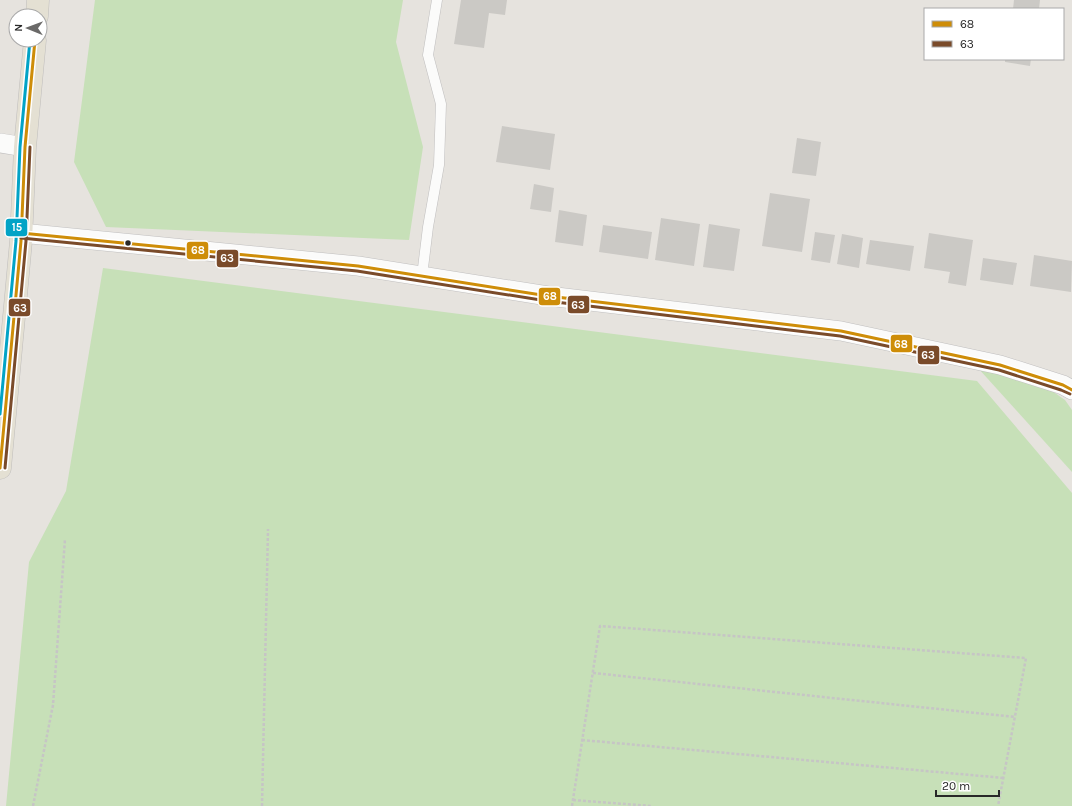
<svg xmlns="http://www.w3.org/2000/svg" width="1072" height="806" viewBox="0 0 1072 806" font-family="Karla,sans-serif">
<rect width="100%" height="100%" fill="#e6e3de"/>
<g fill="#c7e0b8">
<path d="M95,0H403L396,42L423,147L409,240L106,227L74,162Z"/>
<path d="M103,268L977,381L1072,493V806H6L29,562L66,491Z"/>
<path d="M978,368L1045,386L1065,400L1072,410V472Z"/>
</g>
<g fill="#cbc9c5">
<path d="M461,0H507L505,15L489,13L484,48L454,44Z"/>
<path d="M1014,0H1040L1039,9H1013Z"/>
<path d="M1005,59H1031L1030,66L1005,62Z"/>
<path d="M502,126L555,134L550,170L496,162Z"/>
<path d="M797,138L821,142L816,176L792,173Z"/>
<path d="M534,184L554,188L551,212L530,209Z"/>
<path d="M770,193L810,199L802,252L762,246Z"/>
<path d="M559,210L587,215L583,246L555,242Z"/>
<path d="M661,218L700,224L694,266L655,260Z"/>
<path d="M709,224L740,229L734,271L703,267Z"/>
<path d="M603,225L652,232L648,259L599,252Z"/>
<path d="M815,232L835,235L830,263L811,260Z"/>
<path d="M929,233L973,240L966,286L948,283L950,272L924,268Z"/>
<path d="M842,234L863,238L859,268L837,264Z"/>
<path d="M870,240L914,246L910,271L866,264Z"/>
<path d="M1034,255L1072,261L1071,292L1030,286Z"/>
<path d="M983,258L1017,263L1013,285L980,280Z"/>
</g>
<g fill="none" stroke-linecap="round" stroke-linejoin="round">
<defs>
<path id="lane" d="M422,276L428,227L439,165L441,104L428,55L437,0"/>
<g id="street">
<path d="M0,143L25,147"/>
<path d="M21,233L358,266L548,296L841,331L1000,365L1063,385L1072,390"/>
</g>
<g id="primary">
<path d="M37,16L38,0"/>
<path d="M0,468L21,241L25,147L35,40"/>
</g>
</defs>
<use href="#lane" stroke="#c0bfbf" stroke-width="11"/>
<use href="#street" stroke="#c0bfbf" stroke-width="20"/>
<use href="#primary" stroke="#bfbdbc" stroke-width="23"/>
<g stroke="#c6c5c5" stroke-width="2.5" stroke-dasharray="3 2" stroke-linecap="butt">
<path d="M593,673L1015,717"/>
<path d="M582,740L1004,778"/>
<path d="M573,800L651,806"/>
<path d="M33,806L53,705L65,539"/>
<path d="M262,806L268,529"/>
<path d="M572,806L600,626L1026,658L998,806"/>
</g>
<use href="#lane" stroke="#fbfbfa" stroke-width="10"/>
<use href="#street" stroke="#fbfbfa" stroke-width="19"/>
<use href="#primary" stroke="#e4e0d3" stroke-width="22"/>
<defs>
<g id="bus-1">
<path d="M21,233L358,266L548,296L841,331L1000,365L1063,385L1072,390"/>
<path d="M0,468L21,241L25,147L35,40"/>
</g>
<g id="bus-2">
<path d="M21,238L357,271L547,301L840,336L999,370L1061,390L1070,394"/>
<path d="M5,468L26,241L30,147"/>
</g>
<path id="bus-3" d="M0,414L16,241L20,147L30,40"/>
</defs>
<use href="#bus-1" stroke="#fff" stroke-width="6"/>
<use href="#bus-2" stroke="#fff" stroke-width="6"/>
<use href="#bus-3" stroke="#fff" stroke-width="6"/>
<use href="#bus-1" stroke="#ce8d08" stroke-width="3"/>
<use href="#bus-2" stroke="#7a4b2a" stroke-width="3"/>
<use href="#bus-3" stroke="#02a3c6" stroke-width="3"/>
</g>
<circle fill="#282828" stroke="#fff" stroke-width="1.5" cx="128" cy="243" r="3.5"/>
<g stroke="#fff" stroke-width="1.5">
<rect x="5" y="218" width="23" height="19" rx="4" fill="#02a3c6"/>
<rect x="186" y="241" width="23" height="19" rx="4" fill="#ce8d08"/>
<rect x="216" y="249" width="23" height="19" rx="4" fill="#7a4b2a"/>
<rect x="538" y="287" width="23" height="19" rx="4" fill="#ce8d08"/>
<rect x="567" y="295" width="23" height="19" rx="4" fill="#7a4b2a"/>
<rect x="8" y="298" width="23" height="19" rx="4" fill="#7a4b2a"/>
<rect x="890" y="334" width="23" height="19" rx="4" fill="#ce8d08"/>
<rect x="917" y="345" width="23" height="20" rx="4" fill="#7a4b2a"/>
</g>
<g font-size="11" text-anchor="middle" font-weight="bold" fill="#fff">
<text x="17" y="231">15</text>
<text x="198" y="254">68</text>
<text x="227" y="262">63</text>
<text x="550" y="300">68</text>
<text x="578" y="309">63</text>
<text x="20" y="312">63</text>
<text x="901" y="348">68</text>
<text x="928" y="359">63</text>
</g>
<rect x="924" y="8" width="140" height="52" fill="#ffffff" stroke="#a9a9a9"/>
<rect x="932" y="21" width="20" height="6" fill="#ce8d08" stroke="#a9a9a9"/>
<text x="960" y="28" font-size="12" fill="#282828">68</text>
<rect x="932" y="41" width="20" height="6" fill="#7a4b2a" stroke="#a9a9a9"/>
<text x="960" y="48" font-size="12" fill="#282828">63</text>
<g transform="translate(28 28) rotate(271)"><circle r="19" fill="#ffffff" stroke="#a9a9a9"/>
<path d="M0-3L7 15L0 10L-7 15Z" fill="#6a6968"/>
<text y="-6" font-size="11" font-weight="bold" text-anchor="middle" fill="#282828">N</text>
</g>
<path d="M936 790v6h63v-6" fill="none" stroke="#282828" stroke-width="2"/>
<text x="942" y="790" font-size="12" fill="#282828" stroke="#ffffff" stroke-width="3" paint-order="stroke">20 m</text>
</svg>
